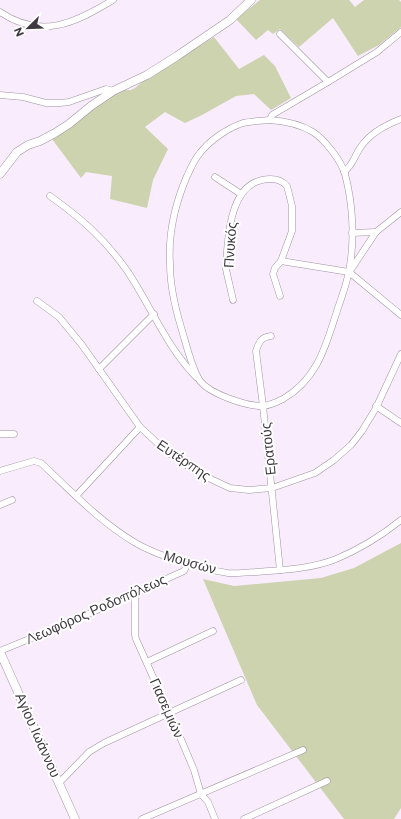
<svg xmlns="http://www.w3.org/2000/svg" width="401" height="819" viewBox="0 0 401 819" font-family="Montserrat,sans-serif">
<rect width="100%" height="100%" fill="#f9ecfc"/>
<g fill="#ccd3ae">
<path d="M260,0H349L355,7L364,0H399L401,2V27L379,45L358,56L333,18L299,47L280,29L273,34L268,30L256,40L236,19Z"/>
<path d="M214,37L239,69L264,55L275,66L291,98L271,110L254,94L236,96L202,115L185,123L165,112L145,127L168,149L153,180L147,208L110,199L112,176L86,172L81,178L52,139L72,127L93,108L122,90H131L135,88L148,77Z"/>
<path d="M401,543V808L394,819H344L257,705L203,579L234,586L321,578L354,568Z"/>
</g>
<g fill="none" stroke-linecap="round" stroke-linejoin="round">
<defs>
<g id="minor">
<path d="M0,12C41,40 75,23 113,0"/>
<path d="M280,34L328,82"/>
<path d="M0,95L23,97L46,103H60L69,102L106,89L113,91"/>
<path d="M270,120C284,121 300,124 313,132C324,139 341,160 345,174C353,204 355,240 349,271C347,283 342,296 338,308C326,344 319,378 283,399C277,402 269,406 262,406C246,406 210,394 200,381C191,367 186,343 181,327C175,307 170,286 170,264C168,233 175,204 187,176C191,168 194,160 200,153C210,140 228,128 243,123C252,121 261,121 270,120Z"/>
<path d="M270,120L272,115L328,82L377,52L401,32"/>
<path d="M344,172C353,165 354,157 360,148C369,134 385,125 401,119"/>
<path d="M215,177L241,194"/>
<path d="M50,196C82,219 105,239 128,272C151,307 167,347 196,377"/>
<path d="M352,233L376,232"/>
<path d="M281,261L349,272L401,315"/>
<path d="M350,271L376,232L401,212"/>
<path d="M233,300C231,290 228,279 226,269C226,263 227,257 227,251C229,227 233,186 262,180C271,178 280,178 287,186L292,206V231L281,261L275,268L273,274L280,296"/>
<path d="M37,301L59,317L82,345L140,427L166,451L198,473L230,488L249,490L272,488L315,473L334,460L351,445L362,431L376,408L401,354"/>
<path d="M271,336C261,337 259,342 256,351L263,406L280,570"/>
<path d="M99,369L154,314"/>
<path d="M376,406L401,423"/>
<path d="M0,434H14"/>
<path d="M0,471L34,461L41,463C71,491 99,521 134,542C157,556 201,569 228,573C237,574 247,572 256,572C282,570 311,569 336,559C360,549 381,536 401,520"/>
<path d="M76,496L140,427"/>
<path d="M0,505L12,500"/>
<path d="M135,593V635L136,639L183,744L194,770L201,794L208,802L215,819"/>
<path d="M0,651L68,623L184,571L188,563"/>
<path d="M147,662L213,631"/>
<path d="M59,783L89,752L104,743L241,680"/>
<path d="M142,819L303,750"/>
<path d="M244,819L327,781"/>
</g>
<g id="tertiary">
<path d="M0,174L17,152L28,145L40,141L55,133L69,124L91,106L113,91L147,75L177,56L230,20L251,0"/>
<path d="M0,652L75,819"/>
</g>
</defs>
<use href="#minor" stroke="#9f93a1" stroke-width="7"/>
<use href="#tertiary" stroke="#9f93a1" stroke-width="9"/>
<use href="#minor" stroke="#fff" stroke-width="6"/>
<use href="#tertiary" stroke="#fff" stroke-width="8"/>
</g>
<g text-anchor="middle" stroke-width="4" stroke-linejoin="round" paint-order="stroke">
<g font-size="14" fill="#3f3a40" stroke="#fff">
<text transform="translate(230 245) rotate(-86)" y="5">Πνυκός</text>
<text transform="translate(268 449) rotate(-96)" y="5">Ερατούς</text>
<text transform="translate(184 460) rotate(34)" y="5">Ευτέρπης</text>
<text transform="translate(190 562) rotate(16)" y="5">Μουσών</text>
<text transform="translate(96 609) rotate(-24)" y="5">Λεωφόρος Ροδοπόλεως</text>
<text transform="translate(167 708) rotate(66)" y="5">Γιασεμιών</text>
<text transform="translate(38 735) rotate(66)" y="5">Αγίου Ιωάννου</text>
</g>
</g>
<g transform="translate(28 28) rotate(247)" stroke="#ffffff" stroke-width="3" paint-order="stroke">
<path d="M0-3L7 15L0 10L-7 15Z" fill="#3f3a40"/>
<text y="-6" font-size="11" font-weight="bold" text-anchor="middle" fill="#3f3a40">N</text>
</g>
</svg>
